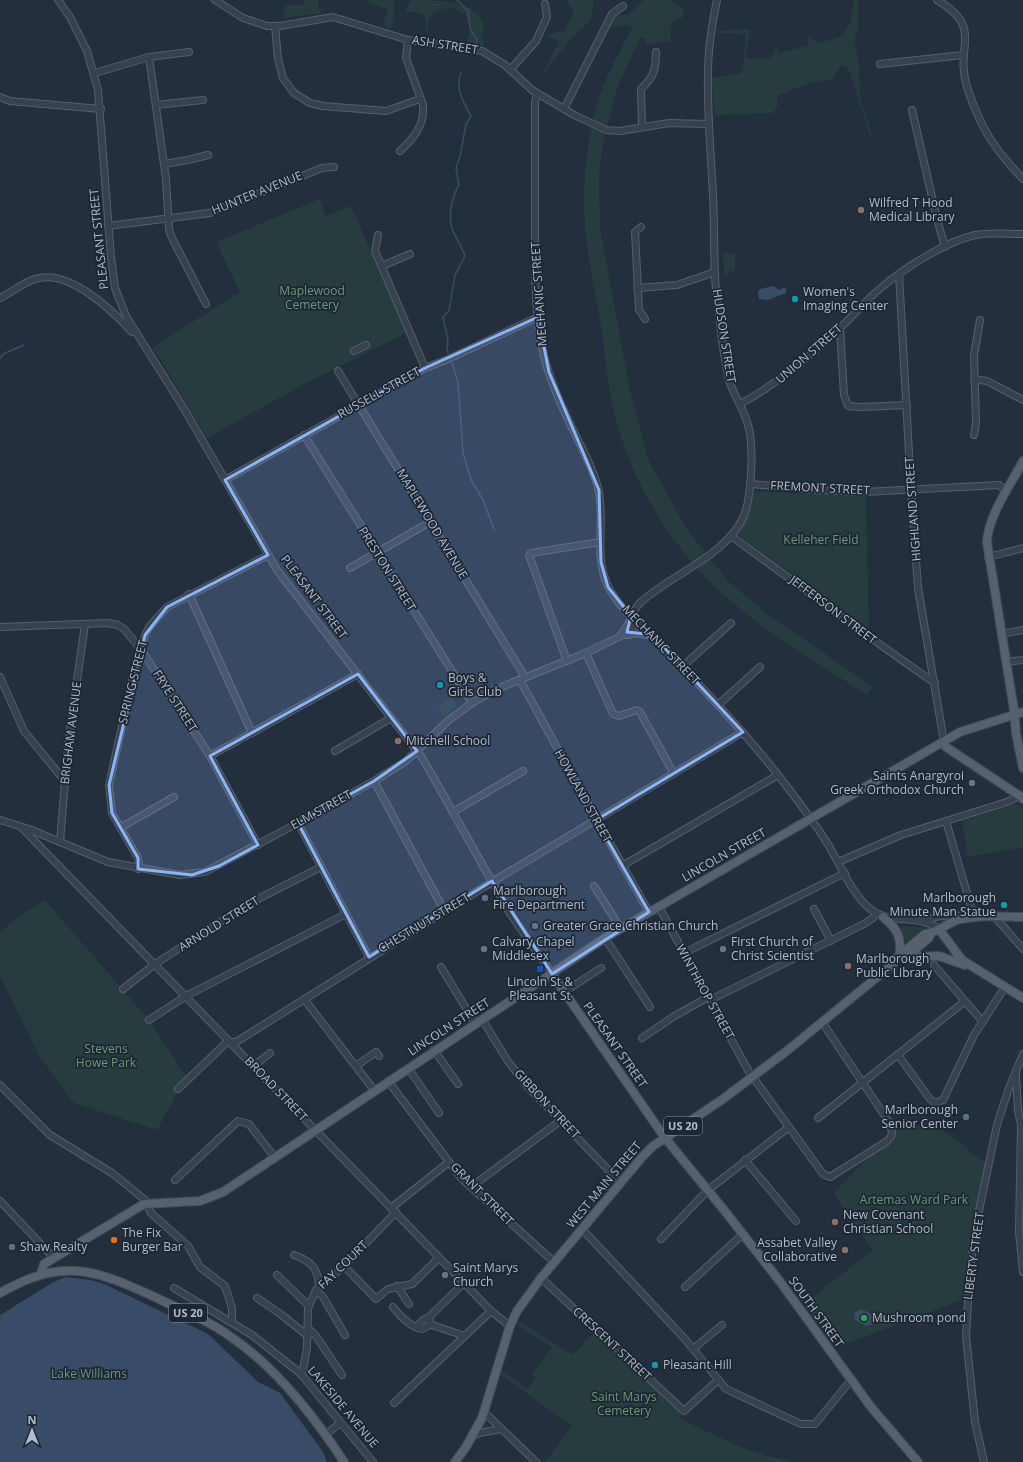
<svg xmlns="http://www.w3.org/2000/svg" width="1023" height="1462" viewBox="0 0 1023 1462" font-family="'Open Sans',sans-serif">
<rect width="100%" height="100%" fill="#242f3e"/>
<g fill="#263c3f">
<path d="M304,0H319L318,7L321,10V13L283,18L285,7L288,5H303Z"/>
<path d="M368,0H393L395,12L391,28H387L384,23L388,10L369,2Z"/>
<path d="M411,0C436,0 477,0 484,25C485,30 483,25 483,30C482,36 484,40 483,46L466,42L470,33L466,14L451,7L433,12L428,22L427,34L425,29V15L415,12H405Z"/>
<path d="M566,0H594L591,20L572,37L540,78L559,42L544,35L564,31L574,12Z"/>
<path d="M644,0H672V2L684,9L682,18L676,20L670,27L671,41L647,44L644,37L640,38L618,86L604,137L599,174L600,228L630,391L648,459L686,528L728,581L768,615L872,686L867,695C808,656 744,621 696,567C656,521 627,468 613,408C607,381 605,353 601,325C596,296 589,266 586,236C581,192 586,137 600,95C608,72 621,48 633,27L627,25L611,27L616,15C630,17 635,9 644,0Z"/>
<path d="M854,0H858V31L854,40L859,63L860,99L872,135L870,136L850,72L847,67L841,65L833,79L810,83L777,96L778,105L773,113L715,115L711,78L741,73C745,65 744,45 746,34L717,33V31L750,29L746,56L749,59L771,58L775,48H777L780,53L808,46V37L819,43C849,36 850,30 854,0Z"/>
<path d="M320,199L326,216L351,206L406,333L306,383L207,438L153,347L240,292L216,242Z"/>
<path d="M723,253H735V271H729V275H724Z"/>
<path d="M754,491L866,496L869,629L738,535L749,514Z"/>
<path d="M451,698L457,706L443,716L438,707Z"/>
<path d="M1013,805H1019L1023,808V847L968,857L962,821Z"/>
<path d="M45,900L149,1020L186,1076L157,1130L74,1103L60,1085L38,1054L0,976V932L27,911H29Z"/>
<path d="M902,926L923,927L925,930L907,944L900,928Z"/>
<path d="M924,1124L941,1129L965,1146L970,1153L987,1164C975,1209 969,1253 964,1299L833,1349L803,1308L824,1288L873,1250L833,1193L898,1129Z"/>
<path d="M519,1321L573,1355L594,1332L682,1414L678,1418C717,1435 756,1459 800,1462H545L572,1426L501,1375L502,1371L528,1389L536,1377L532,1374L552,1347L517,1325Z"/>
</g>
<g fill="#394c67">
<path d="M774,286L779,290L786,287V293L768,300L759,299L758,292L760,289Z"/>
<path d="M65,1277L91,1280L104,1284L208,1334L258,1382L280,1393L323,1452L327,1462H0V1315L52,1283Z"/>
<path d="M861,1309L872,1314V1325L866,1326L855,1320L854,1313Z"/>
</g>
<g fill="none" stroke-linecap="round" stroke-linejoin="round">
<g stroke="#394c67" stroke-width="1.5">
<path d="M457,0L468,11L470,28L477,40L475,45"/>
<path d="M448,353L447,350L448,340L443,317L449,311L455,275L465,256C462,247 455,237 452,228C448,215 452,196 459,185L456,168L460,157L466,124L471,116C464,104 454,87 461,73"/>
<path d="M0,359L3,354L24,345"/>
<path d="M452,363L458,382L463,453L471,480L483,500L494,529"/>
</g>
<defs>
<g id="minor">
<path d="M58,0L70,17L87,51L98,90L111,257L115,288L126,316L186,412L277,570L423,759L509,912L552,974"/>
<path d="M215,0L243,18L267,26H280L333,17L408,40L482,51L505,65L532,90L574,115L606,130L620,131L669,123L708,124"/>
<path d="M937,0C985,28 954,46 967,87C980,127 994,149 1023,179"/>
<path d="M275,26L278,59L283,78L294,93L310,103L323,106L386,111L420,99"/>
<path d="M149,57L166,179L169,229L171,236L206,304"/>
<path d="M880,64L963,55"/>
<path d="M510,70L536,41L547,17L545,4"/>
<path d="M95,73L149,57L189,52"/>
<path d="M537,93L535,103C535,144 535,186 535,227C535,271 534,318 545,360C552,387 565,414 577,438C585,454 594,471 598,488C606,521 593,555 608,586C621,612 645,628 664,648C702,687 740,727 774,770C793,794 813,820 829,846C840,865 853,895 869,908C890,926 918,913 939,929"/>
<path d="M0,97L10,101L101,109"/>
<path d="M156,105L203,100"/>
<path d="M564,109L612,14L623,6"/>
<path d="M912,110L937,219L945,247"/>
<path d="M642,127L641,89C654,77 656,69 656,52"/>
<path d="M400,151C414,138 425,125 423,105L406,58L408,40"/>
<path d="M164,164L188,160L208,155"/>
<path d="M108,226L210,213L322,168L334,167"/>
<path d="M641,227L635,232L639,310L645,319"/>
<path d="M378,235L375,251L425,368"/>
<path d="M382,266L410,254"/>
<path d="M899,274L911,489L918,588L944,742"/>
<path d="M637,288L677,285L715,272"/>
<path d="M0,298C13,292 24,281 39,278C71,271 112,310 132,332"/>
<path d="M840,328L844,395L848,406L861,407L907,405"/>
<path d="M354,351L366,345"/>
<path d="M338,371L525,677"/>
<path d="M974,379L987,381L1023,400"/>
<path d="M740,404C777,384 810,357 841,327C855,314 867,299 882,287C906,267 945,242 975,235C990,232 1007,234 1023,234"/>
<path d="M304,435L472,703"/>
<path d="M974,435L976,423L974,356L980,320"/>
<path d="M225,480L425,368L446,360L538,317"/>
<path d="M750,484L818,490L864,492L999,485L1007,492"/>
<path d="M731,536C799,585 866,636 935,683"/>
<path d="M988,557L1023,548"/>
<path d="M350,568L430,522"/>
<path d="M189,594L252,733"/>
<path d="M0,627L108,623L118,625L124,629L140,648L210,756L258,845"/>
<path d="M622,633C632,623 630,612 641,602C672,574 725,556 743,518C752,499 754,445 748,425C744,409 734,396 729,380C722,351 720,319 716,290C713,258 715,227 713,195C711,154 707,114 708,73C708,49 712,24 717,0"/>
<path d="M1001,634L1023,630"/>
<path d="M627,635L635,633L647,635"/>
<path d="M586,653L613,714L619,716L637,710L640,712L674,774"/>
<path d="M567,661L529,555L531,553L600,542"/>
<path d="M1006,662L1023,660"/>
<path d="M682,667L731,623"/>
<path d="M0,677L24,731L64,780"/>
<path d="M520,680L584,797L649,912"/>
<path d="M718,705L760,667"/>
<path d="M335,751L391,718"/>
<path d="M210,756L358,674"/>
<path d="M374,781L445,912"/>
<path d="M453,812L523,771"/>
<path d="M0,820L29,829L108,862L180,875L205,872L298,823L374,781L406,761L449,720L472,703L494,690L586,653L627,633L636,624"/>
<path d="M298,823L369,957"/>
<path d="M21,827L491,1311L510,1326"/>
<path d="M120,828L174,797"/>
<path d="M60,842L68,744L85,624"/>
<path d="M838,862L901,835L1007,802L1020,796"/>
<path d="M622,866L778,775"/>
<path d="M138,869L139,863L138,858L112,813L109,785L136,663L145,635L150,626L167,607L268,555"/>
<path d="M594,886L621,929"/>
<path d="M659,907L749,1072L823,1174L830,1177L886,1142L891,1137L892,1132L889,1122L822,1022"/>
<path d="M814,909L831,941"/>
<path d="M995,917L1023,949"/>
<path d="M923,921C938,914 958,915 974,917L946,821"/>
<path d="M605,938L650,1007"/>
<path d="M684,953L845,873"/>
<path d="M934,965L983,1022"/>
<path d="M441,967L475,1023"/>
<path d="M123,989L155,964L248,904L321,867"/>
<path d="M564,992L601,968"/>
<path d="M304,999L374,1090"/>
<path d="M710,1000L864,924L873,918L876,913"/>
<path d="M482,1019L507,1060L526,1085L620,1182"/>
<path d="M149,1020L186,996L346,914"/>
<path d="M642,1038L673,1017L708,997"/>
<path d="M434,1050L458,1084"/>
<path d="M898,1055L930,1099L935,1103L943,1100L974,1035L1005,987"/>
<path d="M254,1066L270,1053"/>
<path d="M356,1066L376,1052L379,1056"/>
<path d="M408,1068L439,1113"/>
<path d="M1016,1075L1018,1111L1021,1125L1019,1232L1023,1272"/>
<path d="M388,1081L462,1179L554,1262"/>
<path d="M0,1085L50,1135L112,1173L145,1200L151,1213L188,1246L200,1267L225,1286L232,1308V1323"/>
<path d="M178,1089L227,1042H236L487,885L743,732"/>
<path d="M818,1118L964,1002"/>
<path d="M745,1160L796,1221"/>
<path d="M175,1180L238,1121L249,1124L275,1158"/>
<path d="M471,1187L560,1121"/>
<path d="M0,1201L54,1258"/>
<path d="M391,1208L449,1162"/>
<path d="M582,1229L684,1338L726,1389L801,1424H815L851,1380"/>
<path d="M661,1239L708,1190L789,1127"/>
<path d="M294,1255C311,1261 318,1268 319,1286"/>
<path d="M344,1266L376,1299L388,1289L412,1284L439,1258"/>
<path d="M277,1275L309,1306"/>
<path d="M541,1278L684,1411L718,1380"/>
<path d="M397,1286L409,1304"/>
<path d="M685,1287L743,1234"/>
<path d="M174,1288L252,1335L301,1374L373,1462"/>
<path d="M316,1290L323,1297L345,1335"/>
<path d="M257,1298L279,1313L308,1336"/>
<path d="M393,1307C401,1317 409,1326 422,1329L428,1326L430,1320L429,1317"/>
<path d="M429,1324L465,1336"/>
<path d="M308,1328L316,1336L342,1375"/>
<path d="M418,1328V1325L423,1320L429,1317L464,1283"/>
<path d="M693,1349L722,1325"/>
<path d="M302,1375L307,1348L308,1308L316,1290L344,1266L396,1212"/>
<path d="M394,1403L491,1311"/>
<path d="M484,1412L536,1462"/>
<path d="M325,1435L340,1423"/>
<path d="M472,1437L479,1433L501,1429"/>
<path d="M984,1462L975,1422L966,1336L970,1271L977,1220L997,1125L1009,1088L1023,1054"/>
</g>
<g id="major">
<path d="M1023,461C1011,484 988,516 987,542L1014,710L1016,733L1023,768"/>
<path d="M944,742L946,747L1020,796L1023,799"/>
<path d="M883,917C897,928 901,936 900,954"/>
<path d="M939,929L962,960L1023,998"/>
<path d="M906,957L939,956L965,965"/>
<path d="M906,957L929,938L931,933"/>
<path d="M552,974L665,1138L724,1210L781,1283L871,1407L918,1462"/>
<path d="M41,1274L44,1264L144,1204L200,1201L223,1192L605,938L960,732L1023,712"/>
<path d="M0,1293C65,1256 96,1270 159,1299C184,1311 209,1321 231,1337C277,1368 314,1416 344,1462"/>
<path d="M455,1462L466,1447L482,1418L510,1326L517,1311L541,1278L643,1156L653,1146L723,1099L788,1050L887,969L894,963L896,958L925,934C937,933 946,924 957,920C978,914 1001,917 1023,917"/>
</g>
</defs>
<use href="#minor" stroke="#565f6c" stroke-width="8"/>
<use href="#major" stroke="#414a57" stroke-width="10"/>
<use href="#minor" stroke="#38414e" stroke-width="6"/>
<use href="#major" stroke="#56606e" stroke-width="8"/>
</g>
<path fill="#8ab4f8" fill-opacity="0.2" stroke="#8ab4f8" stroke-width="3" stroke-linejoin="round" d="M538,317L549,372L599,490L601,562L608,587L631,616L627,632L646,634L662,645L743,732L596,820L649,912L552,974L492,881L369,957L298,823L374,781L417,751L358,674L210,756L258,845L219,866L192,875L138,869V858L112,813L109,785L145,635L167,607L268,555L225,480L425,368Z"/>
<g fill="#8d6e63" stroke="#1d2633" stroke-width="1.5">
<circle cx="861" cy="210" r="4"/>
<circle cx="398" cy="741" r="4"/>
<circle cx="848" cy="966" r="4"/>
<circle cx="835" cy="1222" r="4"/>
<circle cx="845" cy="1250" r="4"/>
</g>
<g fill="#0f9aa8" stroke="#1d2633" stroke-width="1.5">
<circle cx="795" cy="299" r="4"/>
<circle cx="440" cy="685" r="4"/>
<circle cx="1004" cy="905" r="4"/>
<circle cx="655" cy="1365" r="4"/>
</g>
<g fill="#6b7280" stroke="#1d2633" stroke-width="1.5">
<circle cx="972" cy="783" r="4"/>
<circle cx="535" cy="926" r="4"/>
<circle cx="484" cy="949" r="4"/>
<circle cx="723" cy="949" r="4"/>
<circle cx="445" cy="1275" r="4"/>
</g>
<g fill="#5c6f8a" stroke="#1d2633" stroke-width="1.5">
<circle cx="485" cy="898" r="4"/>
<circle cx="966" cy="1117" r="4"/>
<circle cx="12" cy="1247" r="4"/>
</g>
<rect fill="#1a4fb4" stroke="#1d2633" stroke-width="1.5" x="536" y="965" width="8" height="8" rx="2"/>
<circle fill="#e8710a" stroke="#1d2633" stroke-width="1.5" cx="114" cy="1240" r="4"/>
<circle fill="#2e9e5b" stroke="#1d2633" stroke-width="1.5" cx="864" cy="1318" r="4"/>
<g text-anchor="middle" stroke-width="3.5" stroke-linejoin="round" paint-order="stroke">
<g fill="#1d2633" stroke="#878f9c" stroke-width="1">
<rect x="664" y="1117" width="38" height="18" rx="3"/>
<rect x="169" y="1304" width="38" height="18" rx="3"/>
</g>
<g font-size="11" font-weight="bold" fill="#b4bcc9">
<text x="683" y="1130">US 20</text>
<text x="188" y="1317">US 20</text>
</g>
<g font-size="12" fill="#b4bcc9" stroke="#1d2633">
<text transform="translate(445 45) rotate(9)" y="4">ASH STREET</text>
<text transform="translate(257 193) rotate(-22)" y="4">HUNTER AVENUE</text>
<text transform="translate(99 239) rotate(-96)" y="4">PLEASANT STREET</text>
<text transform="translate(539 294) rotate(-94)" y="4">MECHANIC STREET</text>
<text transform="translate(724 336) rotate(81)" y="4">HUDSON STREET</text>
<text transform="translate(809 354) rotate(-41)" y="4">UNION STREET</text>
<text transform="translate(379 393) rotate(-29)" y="4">RUSSELL STREET</text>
<text transform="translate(820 488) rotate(3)" y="4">FREMONT STREET</text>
<text transform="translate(913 509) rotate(-94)" y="4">HIGHLAND STREET</text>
<text transform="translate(432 524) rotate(59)" y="4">MAPLEWOOD AVENUE</text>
<text transform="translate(387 569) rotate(58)" y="4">PRESTON STREET</text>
<text transform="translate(314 597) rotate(53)" y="4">PLEASANT STREET</text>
<text transform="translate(833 610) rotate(37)" y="4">JEFFERSON STREET</text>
<text transform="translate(661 645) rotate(46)" y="4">MECHANIC STREET</text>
<text transform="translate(133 682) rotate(-76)" y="4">SPRING STREET</text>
<text transform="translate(175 701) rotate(57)" y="4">FRYE STREET</text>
<text transform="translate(71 733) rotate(-83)" y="4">BRIGHAM AVENUE</text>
<text transform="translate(583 796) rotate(61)" y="4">HOWLAND STREET</text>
<text transform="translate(321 810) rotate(-29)" y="4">ELM STREET</text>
<text transform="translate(724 855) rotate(-30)" y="4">LINCOLN STREET</text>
<text transform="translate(424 923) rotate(-31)" y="4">CHESTNUT STREET</text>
<text transform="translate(219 924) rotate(-32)" y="4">ARNOLD STREET</text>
<text transform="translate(705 992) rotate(61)" y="4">WINTHROP STREET</text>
<text transform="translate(449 1027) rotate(-33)" y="4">LINCOLN STREET</text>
<text transform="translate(615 1045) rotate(55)" y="4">PLEASANT STREET</text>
<text transform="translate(276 1089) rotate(46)" y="4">BROAD STREET</text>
<text transform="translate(547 1104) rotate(47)" y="4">GIBBON STREET</text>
<text transform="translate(604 1185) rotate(-50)" y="4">WEST MAIN STREET</text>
<text transform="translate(482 1194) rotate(45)" y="4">GRANT STREET</text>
<text transform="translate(974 1256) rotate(-82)" y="4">LIBERTY STREET</text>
<text transform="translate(343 1265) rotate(-44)" y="4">FAY COURT</text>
<text transform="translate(816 1312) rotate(54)" y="4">SOUTH STREET</text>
<text transform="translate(612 1344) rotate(43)" y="4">CRESCENT STREET</text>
<text transform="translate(343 1407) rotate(50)" y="4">LAKESIDE AVENUE</text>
</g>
<g font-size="12" fill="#b4bcc9" stroke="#1d2633" text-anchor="start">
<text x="869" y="207">Wilfred T Hood<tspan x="869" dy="14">Medical Library</tspan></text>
<text x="803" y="296">Women's<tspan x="803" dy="14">Imaging Center</tspan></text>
<text x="448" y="682">Boys &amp;<tspan x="448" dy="14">Girls Club</tspan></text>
<text x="406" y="745">Mitchell School</text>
<text x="964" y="780" text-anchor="end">Saints Anargyroi<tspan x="964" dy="14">Greek Orthodox Church</tspan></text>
<text x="493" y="895">Marlborough<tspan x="493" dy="14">Fire Department</tspan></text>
<text x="996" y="902" text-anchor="end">Marlborough<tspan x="996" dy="14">Minute Man Statue</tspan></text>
<text x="543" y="930">Greater Grace Christian Church</text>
<text x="492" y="946">Calvary Chapel<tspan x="492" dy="14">Middlesex</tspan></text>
<text x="731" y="946">First Church of<tspan x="731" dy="14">Christ Scientist</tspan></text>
<text x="856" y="963">Marlborough<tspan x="856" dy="14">Public Library</tspan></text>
<text x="540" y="986" text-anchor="middle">Lincoln St &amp;<tspan x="540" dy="14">Pleasant St</tspan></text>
<text x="958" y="1114" text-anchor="end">Marlborough<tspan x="958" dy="14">Senior Center</tspan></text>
<text x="843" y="1219">New Covenant<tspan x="843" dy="14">Christian School</tspan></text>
<text x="122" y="1237">The Fix<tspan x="122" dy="14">Burger Bar</tspan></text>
<text x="837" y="1247" text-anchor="end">Assabet Valley<tspan x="837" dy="14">Collaborative</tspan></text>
<text x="20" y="1251">Shaw Realty</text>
<text x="453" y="1272">Saint Marys<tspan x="453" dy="14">Church</tspan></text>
<text x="872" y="1322">Mushroom pond</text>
<text x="663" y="1369">Pleasant Hill</text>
</g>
<g font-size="12" fill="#6b9a76" stroke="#1d2633">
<text x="312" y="295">Maplewood<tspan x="312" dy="14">Cemetery</tspan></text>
<text x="821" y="544">Kelleher Field</text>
<text x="106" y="1053">Stevens<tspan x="106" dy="14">Howe Park</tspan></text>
<text x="914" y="1204">Artemas Ward Park</text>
<text x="89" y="1378">Lake Williams</text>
<text x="624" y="1401">Saint Marys<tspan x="624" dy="14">Cemetery</tspan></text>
</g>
</g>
<g transform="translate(32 1430)" stroke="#1d2633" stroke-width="3" paint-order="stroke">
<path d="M0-3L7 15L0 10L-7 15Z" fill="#b4bcc9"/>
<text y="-6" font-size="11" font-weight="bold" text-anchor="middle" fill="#b4bcc9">N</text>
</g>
</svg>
